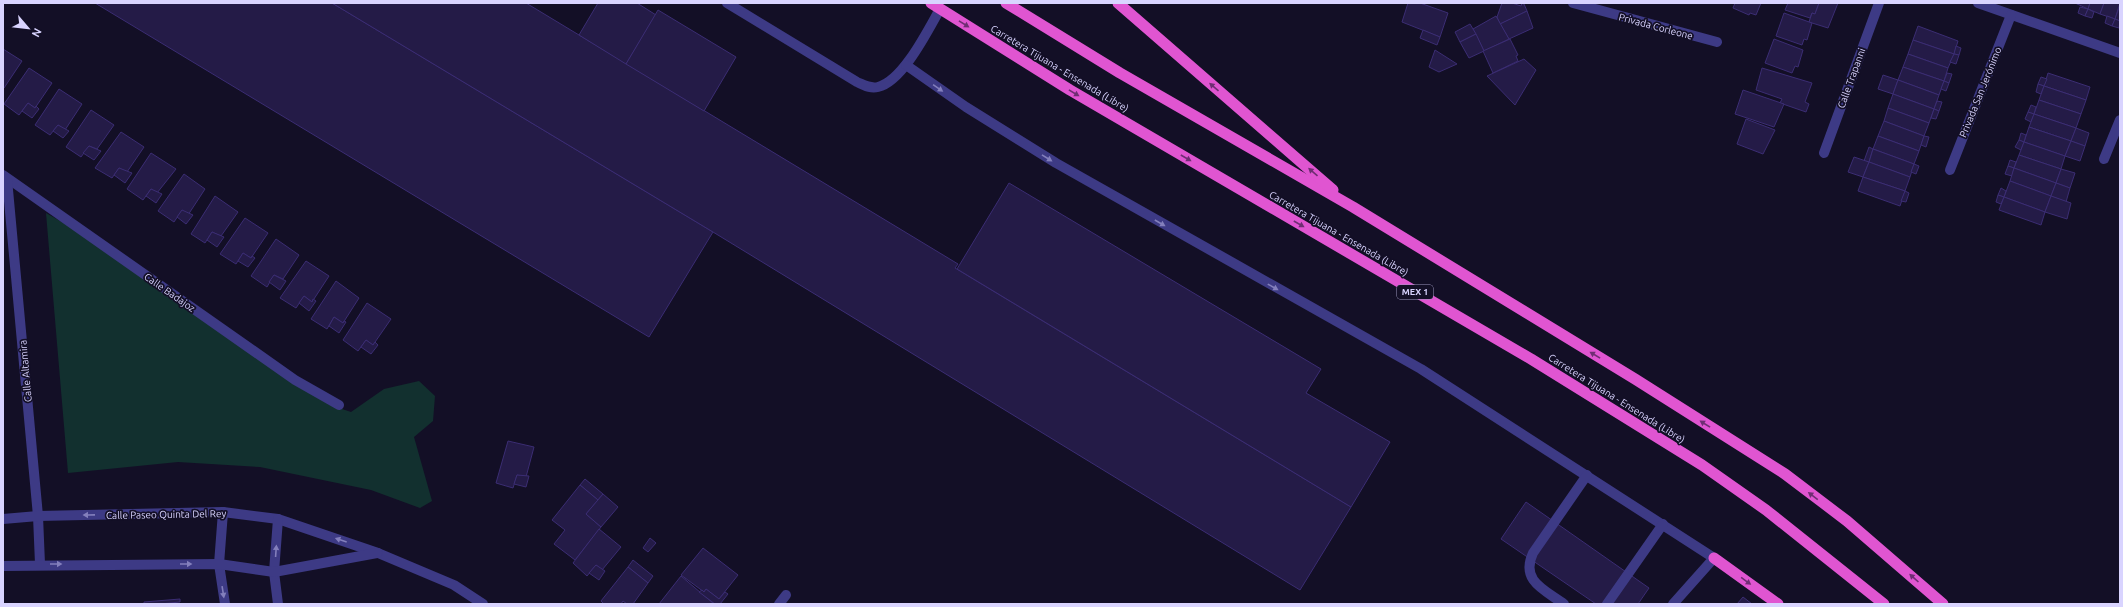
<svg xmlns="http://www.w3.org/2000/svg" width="2123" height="607" viewBox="0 0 2123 607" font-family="Ubuntu,sans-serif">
<rect width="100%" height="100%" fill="#130f26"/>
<path fill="#12302f" d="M46,213L83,234L330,405L351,412L384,389L419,381L435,396L433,421L414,437L432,501L420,508L371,490L260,467L178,462L68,473Z"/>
<g fill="#241b47" stroke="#3b2d73">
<path d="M95,3H332L713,232L649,337Z"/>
<path d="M332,3H526L958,264L955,268L1351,507L1300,590L713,232Z"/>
<path d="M598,3H637L656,15L626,64L579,35Z"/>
<path d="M1408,3H1420L1448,13L1440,37L1402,22Z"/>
<path d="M1502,3H1512L1521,6L1522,3L1524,4L1527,11L1500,24L1497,17Z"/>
<path d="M1735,3H1761L1756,15L1750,13L1749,15L1733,8Z"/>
<path d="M1788,3H1819L1815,14L1812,13L1810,18L1785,10Z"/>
<path d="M1819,3H1838L1828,28L1809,22L1812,13L1815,14Z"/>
<path d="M2075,3H2090L2088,9Z"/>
<path d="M2090,3H2104L2100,14L2088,9Z"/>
<path d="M2104,3H2120L2115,19L2100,14Z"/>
<path d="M2120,5V21L2115,19Z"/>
<path d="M2080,7L2088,9L2085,16L2078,13Z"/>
<path d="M2088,9L2094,12L2092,18L2085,16Z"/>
<path d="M658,10L736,57L704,111L626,64Z"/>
<path d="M1527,11L1533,28L1509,39L1500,24Z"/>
<path d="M1784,13L1812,23L1807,40L1804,39L1802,45L1776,36Z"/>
<path d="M1496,16L1509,39L1484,51L1473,29Z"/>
<path d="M2107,16L2115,19L2112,26L2105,23Z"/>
<path d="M2115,19L2120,21L2119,28L2112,26Z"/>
<path d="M1470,24L1476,34L1460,42L1455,32Z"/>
<path d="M1918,26L1958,41L1954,54L1913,40Z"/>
<path d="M1423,30L1440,37L1437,45L1420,38Z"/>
<path d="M1476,34L1484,51L1469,58L1460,42Z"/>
<path d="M1510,39L1518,55L1516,56L1518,61L1493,73L1483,51Z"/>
<path d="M1774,39L1803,50L1798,67L1795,66L1792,73L1765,63Z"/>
<path d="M1913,40L1954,54L1948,68L1908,54Z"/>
<path d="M1956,46L1961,48L1959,55L1954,54Z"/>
<path d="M3,49L22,61L4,88L3,87Z"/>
<path d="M1435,50L1457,64L1439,72L1429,67Z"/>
<path d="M1908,54L1948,68L1944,81L1903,67Z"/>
<path d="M1954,54L1959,55L1956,64L1950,62Z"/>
<path d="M1524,59L1536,70L1515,105L1487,76Z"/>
<path d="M1903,67L1944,81L1939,95L1898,80Z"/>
<path d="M29,68L52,83L35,108L28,103L19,115L4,104Z"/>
<path d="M1762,68L1812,83L1805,102L1809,104L1806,112L1780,103L1782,99L1756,90Z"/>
<path d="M1947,73L1952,74L1949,83L1944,81Z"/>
<path d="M2048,73L2090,87L2086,100L2044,86Z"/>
<path d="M1883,75L1898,80L1893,94L1878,89Z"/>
<path d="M2041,77L2047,79L2044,86L2038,84Z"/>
<path d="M1898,80L1939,95L1934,109L1893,94Z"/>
<path d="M1944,81L1949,83L1946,91L1941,89Z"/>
<path d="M2038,84L2044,86L2041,94L2036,92Z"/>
<path d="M2044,86L2086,100L2081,114L2039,100Z"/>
<path d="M59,89L82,104L65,130L58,125L50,135L35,125Z"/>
<path d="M1743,90L1784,104L1774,127L1735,114Z"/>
<path d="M1893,94L1934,109L1929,123L1888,108Z"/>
<path d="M2039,100L2081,114L2076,128L2034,114Z"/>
<path d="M1937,101L1942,102L1939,111L1934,109Z"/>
<path d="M28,103L35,108L36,106L39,109L32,118L22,111Z"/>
<path d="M2031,105L2036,107L2034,114L2028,112Z"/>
<path d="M1888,108L1929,123L1924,136L1884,121Z"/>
<path d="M1934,109L1939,111L1936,119L1931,118Z"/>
<path d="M91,110L114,125L97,149L89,146L81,157L66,147Z"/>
<path d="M2028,112L2034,114L2031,122L2025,119Z"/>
<path d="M2034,114L2076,128L2071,141L2029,127Z"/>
<path d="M1746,119L1775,130L1763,154L1737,144Z"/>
<path d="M1884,121L1924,136L1919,151L1878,136Z"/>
<path d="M58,125L69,131L63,138L53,131Z"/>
<path d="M2029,127L2071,141L2065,156L2024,142Z"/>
<path d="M2076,128L2089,133L2085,146L2071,141Z"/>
<path d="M121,132L144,147L127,172L119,168L112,178L95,168Z"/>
<path d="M2021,133L2026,135L2024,142L2019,140Z"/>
<path d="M1878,136L1919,151L1914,164L1873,149Z"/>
<path d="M1924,136L1929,137L1926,147L1921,145Z"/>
<path d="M2019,140L2024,142L2021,150L2015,147Z"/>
<path d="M2071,141L2085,146L2080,161L2065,156Z"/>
<path d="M2024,142L2065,156L2061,169L2019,155Z"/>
<path d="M89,146L101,151L94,160L83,153Z"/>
<path d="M1869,147L1873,149L1869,162L1864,161Z"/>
<path d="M1873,149L1914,164L1910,177L1869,162Z"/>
<path d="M151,153L176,169L157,193L151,189L143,200L127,189Z"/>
<path d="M2019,155L2061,169L2056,183L2014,168Z"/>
<path d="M1854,157L1869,162L1863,177L1848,172Z"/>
<path d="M2010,160L2016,162L2014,168L2008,166Z"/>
<path d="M1869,162L1910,177L1905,191L1863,177Z"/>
<path d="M1914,164L1919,166L1916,174L1911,172Z"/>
<path d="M2008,166L2014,168L2012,176L2005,174Z"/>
<path d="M119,168L132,173L125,183L114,175Z"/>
<path d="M2014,168L2056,183L2051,196L2010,181Z"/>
<path d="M2061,169L2075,173L2070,188L2056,183Z"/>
<path d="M184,174L205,189L188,215L182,210L174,222L158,211Z"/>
<path d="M1863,177L1905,191L1900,206L1858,191Z"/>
<path d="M2010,181L2051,196L2045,212L2004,197Z"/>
<path d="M1009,183L1321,369L1306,393L1390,442L1351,507L957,269Z"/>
<path d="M2056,183L2070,188L2066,202L2051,196Z"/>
<path d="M2001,188L2006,191L2004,197L1998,195Z"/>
<path d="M151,189L162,194L156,203L146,196Z"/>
<path d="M1905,191L1909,193L1906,202L1901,201Z"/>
<path d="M1998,195L2004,197L2001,204L1996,202Z"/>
<path d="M215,196L238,212L221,236L212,232L205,243L191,234Z"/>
<path d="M2051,196L2071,203L2067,219L2045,212Z"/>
<path d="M2004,197L2045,212L2041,225L1999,210Z"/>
<path d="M182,210L193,215L186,224L177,217Z"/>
<path d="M245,218L268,233L251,258L243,253L236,264L220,254Z"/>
<path d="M212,232L224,237L217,247L207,240Z"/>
<path d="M276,239L299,255L283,279L274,275L267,287L251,276Z"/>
<path d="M243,253L251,258L252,256L255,258L248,267L238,261Z"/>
<path d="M306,261L329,276L312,302L304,296L296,308L280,298Z"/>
<path d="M274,275L286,281L280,290L269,282Z"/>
<path d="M336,281L359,298L343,323L334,317L327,329L311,319Z"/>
<path d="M304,296L312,302L313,299L316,301L309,311L299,303Z"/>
<path d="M367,303L391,319L373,345L366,340L358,351L343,340Z"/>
<path d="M334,317L343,323L344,321L346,322L339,333L329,326Z"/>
<path d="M366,340L373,345L375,342L378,345L371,354L361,347Z"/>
<path d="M508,441L534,447L526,477L517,475L513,488L496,483Z"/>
<path d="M517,475L529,476L526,487L514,484Z"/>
<path d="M585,479L603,494L598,500L580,485Z"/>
<path d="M580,485L598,500L586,514L601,527L575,560L554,544L565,530L552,520Z"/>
<path d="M603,494L618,507L601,527L586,514Z"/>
<path d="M1526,502L1649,588L1638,604H1596L1501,539Z"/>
<path d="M599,529L621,547L602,570L596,565L587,576L573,563Z"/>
<path d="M650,538L656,543L648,552L643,548Z"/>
<path d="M703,548L738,575L719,599L706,589L704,592L681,575Z"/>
<path d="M633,560L653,576L648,583L628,567Z"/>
<path d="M596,565L605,571L599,580L589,573Z"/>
<path d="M628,567L648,583L633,604H627L623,601L621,604H604L601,601Z"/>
<path d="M681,576L714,604H659Z"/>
<path d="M706,589L719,599L725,592L728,594L720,604H715L699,592L702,590L704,592Z"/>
<path d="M1743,597L1752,604H1737Z"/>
<path d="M180,599V602L160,604H144V602Z"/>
</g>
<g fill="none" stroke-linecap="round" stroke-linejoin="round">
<g stroke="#3d3a85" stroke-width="10">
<path d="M727,3L857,82C864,85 870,89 878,87C903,81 928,30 940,9"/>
<path d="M906,65L966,107L1056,163L1421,369L1714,558L1673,604"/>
<path d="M1564,604C1545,590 1520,581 1533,553L1587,475"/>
<path d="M1607,604L1663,524"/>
</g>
<g stroke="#3d3a85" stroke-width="10">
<path d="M1573,3L1717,42"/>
<path d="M1978,3L2120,53"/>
<path d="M1824,153L1879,3"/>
<path d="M2104,159L2120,120"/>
<path d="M1950,170L2011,15"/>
<path d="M3,175L295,380L339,405"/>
<path d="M7,179L38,516L40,564"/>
<path d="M378,553L454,585L483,604"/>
<path d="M779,604L786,595"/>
</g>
<g stroke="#3d3a85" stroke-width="10">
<path d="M223,512L219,564L225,604"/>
<path d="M3,519L38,516L223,512L278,519L378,553"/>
<path d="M278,519L274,572L278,604"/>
<path d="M3,566L219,564L274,572L377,553"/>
</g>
<g stroke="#e055d1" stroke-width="11">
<path d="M931,3L1070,90L1531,359L1702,465L1766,510L1884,604"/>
<path d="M1006,3L1120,73L1353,207L1635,379L1785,474L1847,521L1943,604"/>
<path d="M1118,3L1333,190"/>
<path d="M1714,558L1778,604"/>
</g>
</g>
<defs><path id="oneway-solid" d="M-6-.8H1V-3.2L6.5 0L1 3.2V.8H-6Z"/></defs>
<g fill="#6f2e73">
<use href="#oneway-solid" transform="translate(964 24) rotate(32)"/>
<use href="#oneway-solid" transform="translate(1214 87) rotate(-139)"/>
<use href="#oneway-solid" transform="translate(1074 93) rotate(31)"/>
<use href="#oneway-solid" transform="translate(1186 158) rotate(30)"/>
<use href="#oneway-solid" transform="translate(1313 172) rotate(-139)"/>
<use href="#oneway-solid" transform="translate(1299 224) rotate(30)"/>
<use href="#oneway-solid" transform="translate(1595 355) rotate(-149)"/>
<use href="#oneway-solid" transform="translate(1705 424) rotate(-148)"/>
<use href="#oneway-solid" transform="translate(1813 496) rotate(-143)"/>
<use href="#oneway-solid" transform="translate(1914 578) rotate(-138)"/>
<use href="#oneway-solid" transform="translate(1746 581) rotate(36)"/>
</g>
<g fill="#837fbc">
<use href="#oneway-solid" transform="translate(938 88) rotate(35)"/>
<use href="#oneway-solid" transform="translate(1047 158) rotate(32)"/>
<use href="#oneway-solid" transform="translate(1160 223) rotate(30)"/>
<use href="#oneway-solid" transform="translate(1273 287) rotate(29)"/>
<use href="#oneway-solid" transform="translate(89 515) rotate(179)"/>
<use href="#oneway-solid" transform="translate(341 540) rotate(-161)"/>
<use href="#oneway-solid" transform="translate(276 551) rotate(-86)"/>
<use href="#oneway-solid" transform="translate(56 564)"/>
<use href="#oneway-solid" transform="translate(186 564)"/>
<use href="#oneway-solid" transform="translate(223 592) rotate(81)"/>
</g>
<g text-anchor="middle" stroke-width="3.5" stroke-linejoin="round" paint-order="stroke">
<rect fill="#130f26" stroke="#9e99be" stroke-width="1" x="1397" y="285" width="36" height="14" rx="3"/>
<g font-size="9" font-weight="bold" fill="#d9d4ff">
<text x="1415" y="295">MEX 1</text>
</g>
<g font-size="10" fill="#d9d4ff" stroke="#130f26">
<text transform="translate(1656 26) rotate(15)" y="4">Privada Corleone</text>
<text transform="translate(1060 68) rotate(31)" y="4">Carretera Tijuana - Ensenada (Libre)</text>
<text transform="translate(1851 78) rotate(-70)" y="4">Calle Trapanni</text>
<text transform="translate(1980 92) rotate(-68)" y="4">Privada San Jerónimo</text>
<text transform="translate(1339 233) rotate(30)" y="4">Carretera Tijuana - Ensenada (Libre)</text>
<text transform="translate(170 292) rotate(35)" y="4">Calle Badajoz</text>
<text transform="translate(25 371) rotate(-95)" y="4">Calle Altamira</text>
<text transform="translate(1617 398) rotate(32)" y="4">Carretera Tijuana - Ensenada (Libre)</text>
<text transform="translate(166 514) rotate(-1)" y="4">Calle Paseo Quinta Del Rey</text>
</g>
</g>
<rect width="2123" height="607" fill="none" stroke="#d9d4ff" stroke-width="8"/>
<g transform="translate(28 28) rotate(118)" stroke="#130f26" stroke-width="3" paint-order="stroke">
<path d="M0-3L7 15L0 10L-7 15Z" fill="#d9d4ff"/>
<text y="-6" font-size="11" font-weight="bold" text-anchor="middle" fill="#d9d4ff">N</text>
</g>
</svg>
